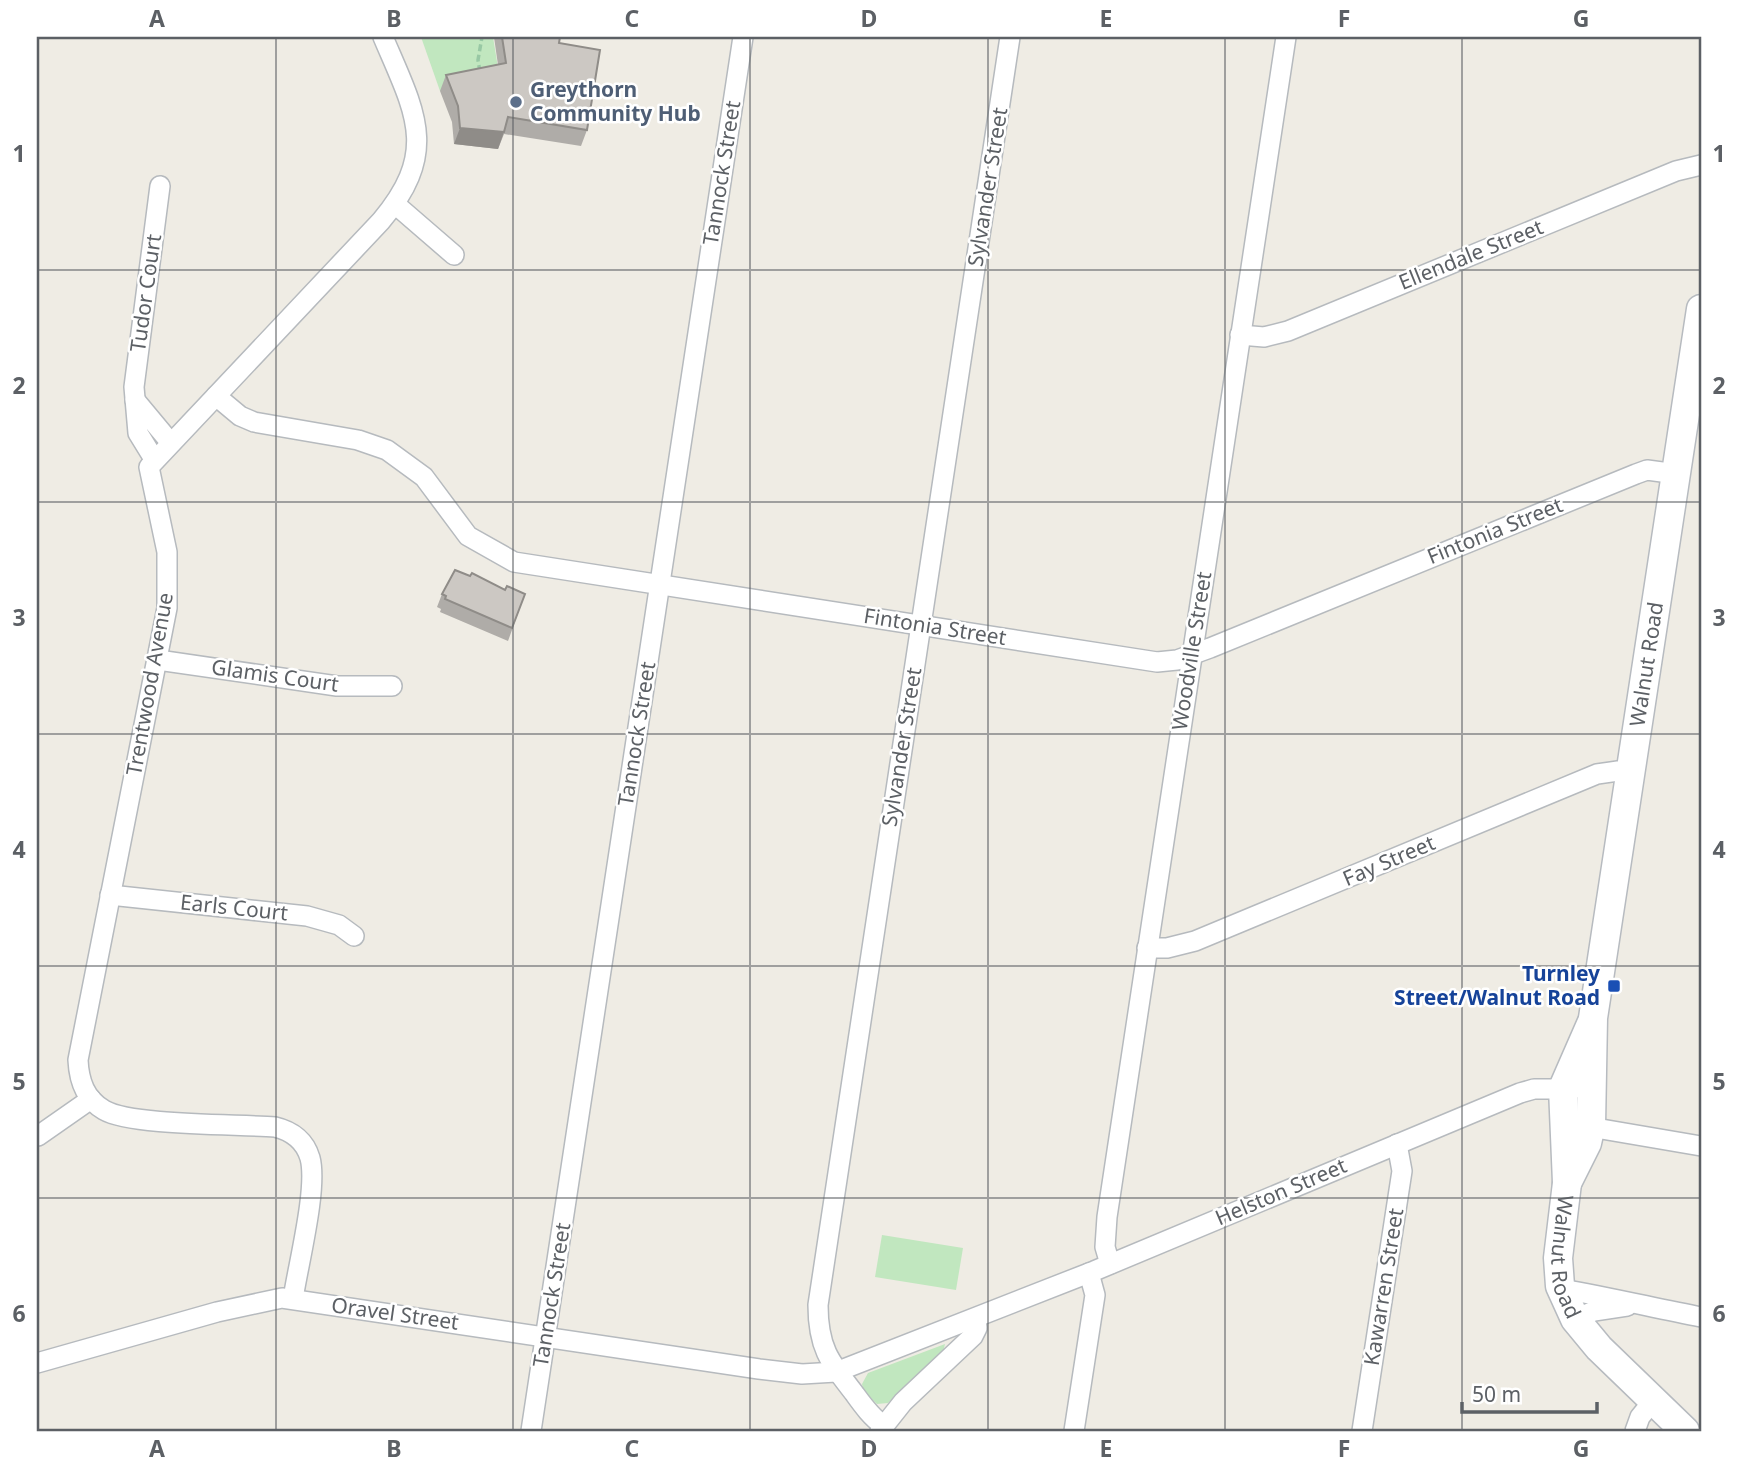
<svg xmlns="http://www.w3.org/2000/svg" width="1738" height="1468" viewBox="0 0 1738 1468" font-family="'Noto Sans',sans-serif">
<rect width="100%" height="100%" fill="#efece4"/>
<g fill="#c1e7bf">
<path d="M421,37H493L500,80L440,91Z"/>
<path d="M882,1235L963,1248L956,1290L875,1277Z"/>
<path d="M945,1344L943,1352L888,1403L877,1404L864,1392L862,1384L868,1373Z"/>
</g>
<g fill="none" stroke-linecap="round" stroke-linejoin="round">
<defs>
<g id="street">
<path d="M395,204L454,255"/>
<path d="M1240,335L1264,337L1288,331L1676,171L1701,165"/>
<path d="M216,396L240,416L254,422L358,440L387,450L424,477L468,536L514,562L1157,662L1177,660L1210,648L1636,474L1647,470L1677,474"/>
<path d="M135,400L170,442"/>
<path d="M154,459L138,433L134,387L160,186"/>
<path d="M158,660L337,686H392"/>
<path d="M110,895L307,916L339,925L354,936"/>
<path d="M1147,948H1167L1195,941L1597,774L1618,771L1631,773"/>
<path d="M1578,1125L1701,1146"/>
<path d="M38,1136L91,1099"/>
<path d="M1110,1264L1105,1247L1107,1217L1286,37"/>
<path d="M1561,1289C1609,1297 1654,1308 1701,1317"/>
<path d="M293,1299C298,1265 318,1188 310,1158C305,1141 292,1131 275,1127C239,1124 131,1126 104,1110C85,1099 79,1081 78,1060L167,608V552L149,467L381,221C440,151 415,112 383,37"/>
<path d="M1575,1319L1594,1311L1627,1306"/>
<path d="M37,1363L217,1312L282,1298L759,1369L802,1374L836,1372L1094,1271L1520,1093L1534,1089H1573"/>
<path d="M883,1425C871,1417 862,1404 854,1393C829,1361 818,1347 818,1305L1010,37"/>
<path d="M531,1431L743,37"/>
<path d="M880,1431L903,1402L973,1336L977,1328L976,1319"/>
<path d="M1074,1431L1095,1295L1089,1273"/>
<path d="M1362,1431L1402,1171L1397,1144"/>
<path d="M1635,1431L1640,1417L1653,1401"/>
</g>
<g id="secondary">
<path id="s1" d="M1591,1024L1563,1088L1567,1183L1558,1258L1560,1286L1575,1319L1599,1348L1685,1431"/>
<path id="s2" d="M1567,1183L1587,1143L1591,1125L1593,1018L1701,309"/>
</g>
</defs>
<use href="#street" stroke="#b6babe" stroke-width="22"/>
<use href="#secondary" stroke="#b7bbc0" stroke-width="31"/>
<path stroke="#98c8a4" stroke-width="3.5" stroke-dasharray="7 3.5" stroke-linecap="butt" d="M480,72L478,60L482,37"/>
<use href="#street" stroke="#fff" stroke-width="19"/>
<use href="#secondary" stroke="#fff" stroke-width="28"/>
</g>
<g fill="#afaca8">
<path d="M494,37H560L559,43L587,130L581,146L504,134L498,149L454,144L452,122L440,91L446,75L498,65Z"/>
<path d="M505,590L525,594L508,641L440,612L441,609L437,607L442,594Z"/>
</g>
<path fill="#8f8c88" d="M460,128L504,132L498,149L454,144Z"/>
<g fill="#ccc8c3" stroke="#8f8c88" stroke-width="2">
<path d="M502,37H560L559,43L600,50L587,130L508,117L504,132L460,128L458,106L446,75L506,63Z"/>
<path d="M455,570L470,576L472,573L505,590L507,586L525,594L512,628L445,599L446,596L442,594Z"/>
</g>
<path fill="none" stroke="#5c6065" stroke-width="2" stroke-opacity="0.55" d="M276,37V1431M513,37V1431M750,37V1431M988,37V1431M1225,37V1431M1462,37V1431M37,270H1701M37,502H1701M37,734H1701M37,966H1701M37,1198H1701"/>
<circle fill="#5c6f8a" stroke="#fff" stroke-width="2.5" cx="516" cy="102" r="7"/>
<rect fill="#1a4fb4" stroke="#fff" stroke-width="2.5" x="1607" y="979" width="14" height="14" rx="3.5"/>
<g text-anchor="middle" stroke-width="5" stroke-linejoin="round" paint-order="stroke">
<g font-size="21" font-weight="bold" fill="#4e5e75" stroke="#fff" text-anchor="start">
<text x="530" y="97">Greythorn<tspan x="530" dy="24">Community Hub</tspan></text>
</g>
<g font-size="21" fill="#5c6065" stroke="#fff">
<text transform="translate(722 173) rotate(-81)" y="7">Tannock Street</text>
<text transform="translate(988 187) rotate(-81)" y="7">Sylvander Street</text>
<text transform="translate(1471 255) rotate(-22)" y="7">Ellendale Street</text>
<text transform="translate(146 293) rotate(-82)" y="7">Tudor Court</text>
<text transform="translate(1495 531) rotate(-22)" y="7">Fintonia Street</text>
<text transform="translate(935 627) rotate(9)" y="7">Fintonia Street</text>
<text transform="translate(1192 651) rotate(-81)" y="7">Woodville Street</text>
<text dy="7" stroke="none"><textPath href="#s2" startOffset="528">Walnut Road</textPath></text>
<text transform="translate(275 676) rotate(8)" y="7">Glamis Court</text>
<text transform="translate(150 684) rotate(-80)" y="7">Trentwood Avenue</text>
<text transform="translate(637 734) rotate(-81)" y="7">Tannock Street</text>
<text transform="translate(902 747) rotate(-81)" y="7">Sylvander Street</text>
<text transform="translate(1389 861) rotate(-23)" y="7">Fay Street</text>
<text transform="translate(234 908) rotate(6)" y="7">Earls Court</text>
<text transform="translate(1281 1192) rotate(-23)" y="7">Helston Street</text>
<text dy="7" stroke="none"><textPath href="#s1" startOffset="240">Walnut Road</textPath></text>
<text transform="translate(1384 1287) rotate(-81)" y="7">Kawarren Street</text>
<text transform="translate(552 1295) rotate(-81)" y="7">Tannock Street</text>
<text transform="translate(395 1314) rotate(8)" y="7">Oravel Street</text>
</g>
<g font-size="21" font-weight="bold" fill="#164399" stroke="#fff" text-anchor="end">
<text x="1600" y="981">Turnley<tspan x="1600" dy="24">Street/Walnut Road</tspan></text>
</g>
</g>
<rect width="1738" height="1468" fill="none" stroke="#ffffff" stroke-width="77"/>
<path d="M1462 1402v10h135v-10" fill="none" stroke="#5c6065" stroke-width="3.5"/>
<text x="1472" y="1402" font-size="21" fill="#5c6065" stroke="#ffffff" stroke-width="5" paint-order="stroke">50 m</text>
<rect x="38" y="38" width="1662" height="1392" fill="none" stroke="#5c6065" stroke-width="2.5"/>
<g font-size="23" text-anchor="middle" font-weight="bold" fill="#5c6065">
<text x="157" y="27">A</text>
<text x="394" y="27">B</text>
<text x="632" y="27">C</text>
<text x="869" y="27">D</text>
<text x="1106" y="27">E</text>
<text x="1344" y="27">F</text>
<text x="1581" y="27">G</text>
<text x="19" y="162">1</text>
<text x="1719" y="162">1</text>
<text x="19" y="394">2</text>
<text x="1719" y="394">2</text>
<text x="19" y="626">3</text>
<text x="1719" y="626">3</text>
<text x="19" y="858">4</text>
<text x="1719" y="858">4</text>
<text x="19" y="1090">5</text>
<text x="1719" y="1090">5</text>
<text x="19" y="1322">6</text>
<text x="1719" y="1322">6</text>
<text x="157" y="1457">A</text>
<text x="394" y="1457">B</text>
<text x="632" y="1457">C</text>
<text x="869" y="1457">D</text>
<text x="1106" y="1457">E</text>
<text x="1344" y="1457">F</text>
<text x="1581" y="1457">G</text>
</g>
</svg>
